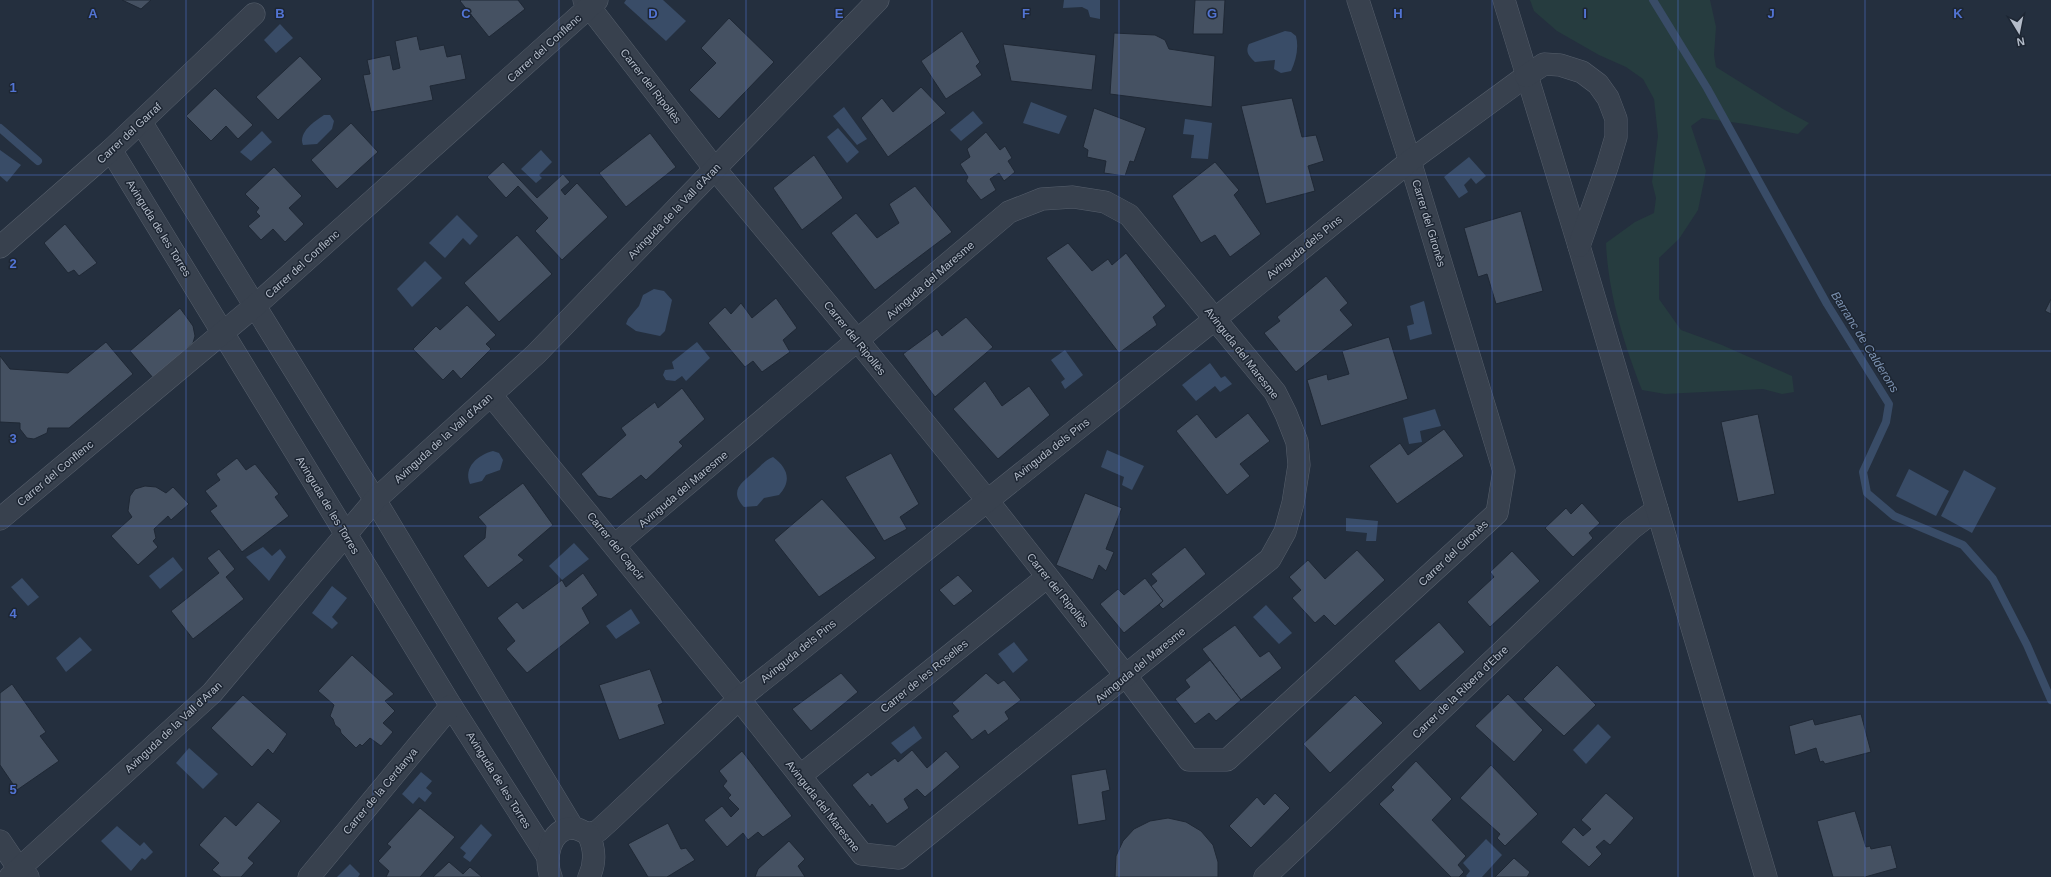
<svg xmlns="http://www.w3.org/2000/svg" width="2051" height="877" viewBox="0 0 2051 877" font-family="Helvetica,sans-serif">
<rect width="100%" height="100%" fill="#242f3e"/>
<path fill="#263c3f" d="M1530,0H1710L1716,27L1714,55L1716,67L1783,109L1809,123L1798,134L1745,124L1702,118L1691,126L1706,171L1698,210L1679,239L1659,258V299L1681,330L1722,345L1792,376L1794,392L1782,394L1763,389L1665,394L1642,390C1624,344 1608,293 1606,243L1635,222L1654,213L1656,198L1652,182L1658,136L1654,99L1643,79L1626,67L1599,55L1557,31L1534,11Z"/>
<g fill="#394c67">
<path d="M626,0H663L686,21L666,41L624,3Z"/>
<path d="M1064,0H1100V19L1090,17L1088,10L1082,7L1063,8Z"/>
<path d="M280,24L293,38L276,53L264,40Z"/>
<path d="M1285,31L1291,32L1296,36C1299,48 1296,60 1291,71L1281,73L1274,69L1275,60L1255,62C1249,56 1245,52 1249,44Z"/>
<path d="M1031,102L1067,116L1059,134L1023,123Z"/>
<path d="M844,107L867,139L857,145L833,116Z"/>
<path d="M973,111L983,123L961,141L950,130Z"/>
<path d="M324,115H330L334,121L332,129L317,144L303,145C298,132 315,121 324,115Z"/>
<path d="M1185,119L1212,123L1208,159L1191,158L1194,135L1183,134Z"/>
<path d="M838,128L859,152L847,163L827,137Z"/>
<path d="M262,131L272,142L251,161L240,152Z"/>
<path d="M0,150L21,165L7,182L0,176Z"/>
<path d="M541,150L552,162L539,175L542,178L536,183L521,169Z"/>
<path d="M1469,157L1486,176L1476,184L1471,178L1464,185L1468,192L1459,198L1444,177Z"/>
<path d="M457,215L478,236L470,245L463,238L445,258L429,243Z"/>
<path d="M425,261L442,278L412,307L397,289Z"/>
<path d="M654,289L664,291L672,300L665,331L660,336L636,331L626,324L628,319L639,306L643,295Z"/>
<path d="M1424,301L1432,334L1410,340L1407,326L1414,324L1410,306Z"/>
<path d="M697,342L710,358L686,381L682,376L675,381L666,380L663,375L665,370L674,369L672,362Z"/>
<path d="M1065,350L1083,375L1065,389L1061,382L1065,379L1051,360Z"/>
<path d="M1210,363L1221,378L1225,376L1232,384L1220,392L1215,386L1196,401L1182,385Z"/>
<path d="M1435,409L1441,426L1420,431L1422,442L1409,444L1403,418Z"/>
<path d="M1107,450L1144,466L1132,490L1122,485L1124,477L1101,467Z"/>
<path d="M493,451L499,453L503,460L500,470L486,475L482,481L470,484C463,467 478,455 493,451Z"/>
<path d="M773,457C788,468 792,481 779,495L764,498L757,506L744,507C728,490 743,482 755,471C761,466 765,460 773,457Z"/>
<path d="M1909,469L1949,491L1936,516L1896,496Z"/>
<path d="M1964,470L1996,488L1972,533L1941,516Z"/>
<path d="M1346,518L1378,521L1376,541H1366L1367,533L1346,531Z"/>
<path d="M574,543L589,559L562,580L549,566Z"/>
<path d="M263,547L272,556L280,549L286,557L269,581L246,557Z"/>
<path d="M173,557L183,570L160,589L149,576Z"/>
<path d="M22,578L39,597L28,606L11,587Z"/>
<path d="M332,586L347,598L332,617L338,623L332,629L312,613Z"/>
<path d="M1266,605L1292,633L1279,644L1253,617Z"/>
<path d="M631,609L640,623L616,639L606,626Z"/>
<path d="M80,637L92,650L66,672L56,658Z"/>
<path d="M1014,642L1028,660L1013,673L998,654Z"/>
<path d="M1598,724L1611,737L1586,764L1573,750Z"/>
<path d="M914,726L922,738L901,754L891,743Z"/>
<path d="M189,748L218,774L203,789L176,763Z"/>
<path d="M421,772L432,781L426,788L432,793L425,802L419,797L413,804L402,794Z"/>
<path d="M481,824L492,835L470,862L463,857L466,853L460,848Z"/>
<path d="M117,826L140,846L144,842L153,852L145,860L142,858L131,871L101,841Z"/>
<path d="M1486,839L1502,855L1482,877H1467L1466,876L1470,871L1463,863Z"/>
<path d="M350,864L360,874L358,877H337Z"/>
</g>
<g fill="none" stroke-linecap="round" stroke-linejoin="round">
<g stroke="#394c67" stroke-width="8">
<path d="M1653,0L1707,88L1827,304L1889,404L1886,422L1863,472L1867,493L1894,516L1963,545L1993,579L2027,645L2051,700"/>
<path d="M0,128L38,161"/>
</g>
</g>
<g fill="#455162" stroke="#1f2835">
<path d="M122,0H151L141,9Z"/>
<path d="M461,0H518L525,9L489,37L460,1Z"/>
<path d="M1195,0H1225L1223,34H1193Z"/>
<path d="M729,18L774,62L719,119L689,90L716,63L701,48Z"/>
<path d="M962,31L980,62L976,66L982,75L946,99L921,61Z"/>
<path d="M1114,33L1155,35L1165,40L1169,49L1215,56L1212,107L1110,94Z"/>
<path d="M417,36L420,50L444,45L447,57L461,54L466,79L430,86L433,100L371,112L363,75L370,74L367,60L390,55L393,70L400,68L395,41Z"/>
<path d="M1003,44L1096,55L1092,90L1011,81Z"/>
<path d="M300,56L322,79L278,120L256,97Z"/>
<path d="M921,87L946,113L888,157L861,118L882,98L893,112Z"/>
<path d="M215,88L253,125L238,139L226,126L211,141L186,116Z"/>
<path d="M1292,98L1302,137L1316,135L1324,161L1308,166L1315,191L1266,204L1241,106Z"/>
<path d="M1094,108L1146,128L1134,162L1130,161L1125,176L1104,173L1106,161L1087,157L1088,150L1083,147Z"/>
<path d="M351,123L378,152L337,189L311,160Z"/>
<path d="M986,132L1000,150L1005,146L1012,158L1008,161L1015,172L1004,181L999,173L990,179L996,190L981,200L966,181L968,177L960,164L970,157L967,149Z"/>
<path d="M650,133L676,167L626,207L599,173Z"/>
<path d="M814,155L843,198L802,230L773,188Z"/>
<path d="M503,162L537,198L563,174L570,182L561,190L565,195L577,183L608,217L562,260L535,231L548,218L518,186L506,198L487,177Z"/>
<path d="M1215,162L1239,190L1234,195L1261,234L1230,257L1215,235L1201,243L1172,196Z"/>
<path d="M274,167L302,196L289,208L304,224L285,242L273,229L261,240L248,226L260,216L256,212L259,208L245,194Z"/>
<path d="M915,186L952,232L875,290L831,233L856,213L877,238L899,223L889,204Z"/>
<path d="M1521,211L1543,291L1496,304L1487,274L1478,277L1464,228Z"/>
<path d="M65,224L97,263L79,276L74,270L68,273L44,243Z"/>
<path d="M517,235L552,274L499,322L464,283Z"/>
<path d="M1068,243L1092,271L1108,259L1112,265L1126,253L1166,306L1153,317L1157,325L1119,353L1046,258Z"/>
<path d="M1326,276L1348,303L1340,310L1353,325L1296,372L1264,333L1280,321L1277,317Z"/>
<path d="M776,298L797,328L783,340L790,352L762,372L753,361L745,367L708,323L725,307L731,314L741,303L752,318Z"/>
<path d="M2051,299V314L2045,311Z"/>
<path d="M467,305L496,335L486,344L491,349L461,379L453,370L443,380L413,349L436,326L440,330Z"/>
<path d="M180,308L193,326L195,336L193,343L154,379L130,351Z"/>
<path d="M966,317L993,347L935,397L903,354L937,329L942,336Z"/>
<path d="M1389,337L1408,399L1321,426L1307,380L1327,374L1328,380L1349,374L1342,351Z"/>
<path d="M106,342L133,374L69,428H48L47,433L34,439L27,438L20,429V423L0,422V356L10,369L68,373Z"/>
<path d="M985,381L1002,406L1029,386L1050,415L998,459L953,409Z"/>
<path d="M682,388L705,419L679,442L683,446L646,480L641,475L611,499L598,496L581,474L626,435L621,428L655,402L658,408Z"/>
<path d="M1248,413L1270,441L1240,464L1250,476L1227,495L1176,431L1197,414L1216,438Z"/>
<path d="M1758,414L1775,494L1738,502L1721,422Z"/>
<path d="M1444,429L1464,456L1397,504L1369,466L1400,443L1408,455Z"/>
<path d="M891,453L919,504L900,517L907,529L884,541L845,477Z"/>
<path d="M237,458L246,470L255,464L279,494L275,497L289,516L242,552L210,511L217,506L205,491L220,480L216,474Z"/>
<path d="M523,483L553,525L518,555L524,560L488,588L463,556L485,538L486,526L478,517Z"/>
<path d="M145,486L156,487L166,493L173,487L189,504L171,520L168,516L154,529L156,538L153,541L158,547L138,565L111,536L132,517L128,511L130,496L135,489Z"/>
<path d="M1085,493L1122,508L1106,549L1114,552L1106,571L1099,565L1093,580L1056,565Z"/>
<path d="M822,499L876,558L819,597L774,540Z"/>
<path d="M1582,503L1600,523L1589,533L1593,538L1573,557L1545,528L1566,508L1571,514Z"/>
<path d="M1185,547L1206,574L1163,609L1159,605L1163,601L1151,586L1157,581L1151,574Z"/>
<path d="M219,549L235,569L226,577L244,599L193,639L171,611L219,573L207,558Z"/>
<path d="M1357,550L1385,580L1335,626L1324,615L1315,623L1292,598L1301,590L1289,577L1308,560L1325,579Z"/>
<path d="M1512,551L1540,581L1490,627L1467,602L1494,577L1490,572Z"/>
<path d="M583,573L598,595L582,608L590,623L527,673L506,649L515,641L497,618L517,602L523,609L562,580L566,587Z"/>
<path d="M958,575L973,591L954,606L939,590Z"/>
<path d="M1145,578L1163,601L1124,633L1100,604L1118,589L1124,595Z"/>
<path d="M1439,622L1465,652L1420,691L1394,661Z"/>
<path d="M1235,625L1260,657L1269,651L1282,668L1241,700L1202,649Z"/>
<path d="M352,655L394,694L385,701L395,711L383,723L393,732L381,746L370,738L362,746L360,744L356,748L341,733L340,729L335,725L333,719L330,716L334,705L318,691Z"/>
<path d="M1210,660L1241,700L1216,721L1209,713L1195,724L1175,699L1190,687L1185,680Z"/>
<path d="M1557,665L1596,705L1564,736L1523,699Z"/>
<path d="M650,669L663,703L658,705L665,724L619,740L599,685Z"/>
<path d="M841,673L858,692L811,731L792,709Z"/>
<path d="M986,673L998,684L1004,680L1021,700L1005,712L1009,719L988,735L985,730L972,740L952,716L959,711L952,703Z"/>
<path d="M12,684L46,732L40,736L59,761L17,790L0,765V693Z"/>
<path d="M1508,694L1543,730L1514,762L1475,726Z"/>
<path d="M243,695L287,734L273,754L268,749L252,767L211,728Z"/>
<path d="M1355,695L1383,723L1330,773L1303,744Z"/>
<path d="M1861,714L1871,752L1825,764L1823,761L1820,762L1816,748L1795,755L1789,726L1813,719L1815,725Z"/>
<path d="M912,750L927,768L946,751L960,767L925,797L917,789L904,799L909,808L887,824L872,804L870,807L852,785L868,772L871,776L895,758L898,762Z"/>
<path d="M742,751L792,816L763,837L758,832L748,840L743,833L727,847L704,820L722,806L731,817L739,809L728,798L731,795L723,786L727,781L719,771Z"/>
<path d="M1416,761L1452,799L1432,820L1466,856L1458,865L1464,872L1459,877H1451L1379,804L1394,790L1391,787Z"/>
<path d="M1491,765L1538,814L1505,846L1497,838L1500,834L1460,798Z"/>
<path d="M1106,769L1110,790L1102,792L1106,820L1078,825L1071,775Z"/>
<path d="M1275,793L1290,808L1251,848L1229,826L1257,797L1264,805Z"/>
<path d="M1606,793L1634,818L1610,845L1604,840L1596,847L1602,854L1589,867L1561,842L1574,827L1583,836L1591,829L1581,820Z"/>
<path d="M258,802L281,821L248,858L254,863L241,877H221L212,870L219,863L199,845L225,816L236,826Z"/>
<path d="M420,808L455,837L420,877H386L389,871L378,861L391,847L387,844Z"/>
<path d="M1855,811L1866,847L1870,846L1871,849L1891,845L1897,868L1865,877H1833L1817,821Z"/>
<path d="M1168,818L1186,822L1201,831L1213,845L1218,862V877H1115L1116,856L1123,841L1134,829L1150,821Z"/>
<path d="M668,823L681,849L686,848L695,860L667,877H648L628,844Z"/>
<path d="M789,841L805,859L798,866L805,877H755L758,869Z"/>
<path d="M1514,858L1530,872L1527,877H1495Z"/>
<path d="M449,862L463,874L470,867L482,877H433Z"/>
</g>
<g fill="none" stroke-linecap="round" stroke-linejoin="round">
<defs>
<g id="minor">
<path d="M584,0L715,169L858,341L987,500L1126,676L1189,760H1227L1497,513L1504,471L1410,161L1358,0"/>
<path d="M141,122L375,500L573,828"/>
<path d="M111,150L451,706L548,857"/>
<path d="M0,247L111,150L254,14"/>
<path d="M491,395L739,699L862,854L899,858L1270,559L1285,532L1293,503L1299,465L1297,442L1286,414L1275,392L1129,215L1105,202L1073,197L1042,199L1009,212L615,545"/>
<path d="M0,519L256,305L597,0"/>
<path d="M800,776L1047,577"/>
<path d="M588,834L598,831L608,822L739,699L1215,319L1410,161L1526,76"/>
<path d="M0,841L19,869L28,877"/>
<path d="M10,877L212,693L375,500L536,354L878,0"/>
<path d="M309,877L451,706"/>
<path d="M551,877C544,860 549,827 574,828C579,829 584,832 588,834C595,848 596,862 589,877"/>
<path d="M1265,877L1631,529L1657,509"/>
</g>
<g id="tertiary">
<path d="M1504,0L1579,246L1766,877"/>
<path d="M1526,76L1544,64L1560,65L1582,72L1598,84L1608,98L1616,119V137L1607,167L1579,246"/>
</g>
</defs>
<use href="#minor" stroke="#565f6c" stroke-width="23"/>
<use href="#tertiary" stroke="#565f6c" stroke-width="23"/>
<use href="#minor" stroke="#38414e" stroke-width="22"/>
<use href="#tertiary" stroke="#38414e" stroke-width="22"/>
</g>
<path fill="none" stroke="#5274d3" stroke-width="1" stroke-opacity="0.55" d="M186,0V877M373,0V877M559,0V877M746,0V877M932,0V877M1119,0V877M1305,0V877M1492,0V877M1678,0V877M1865,0V877M0,175H2051M0,351H2051M0,526H2051M0,702H2051"/>
<g text-anchor="middle" stroke-width="3" stroke-linejoin="round" paint-order="stroke">
<g font-size="11" fill="#b4bcc9" stroke="#1d2633">
<text transform="translate(544 48) rotate(-42)" y="4">Carrer del Conflenc</text>
<text transform="translate(651 86) rotate(52)" y="4">Carrer del Ripollès</text>
<text transform="translate(129 133) rotate(-43)" y="4">Carrer del Garraf</text>
<text transform="translate(674 211) rotate(-46)" y="4">Avinguda de la Vall d'Aran</text>
<text transform="translate(1429 223) rotate(73)" y="4">Carrer del Gironès</text>
<text transform="translate(159 228) rotate(58)" y="4">Avinguda de les Torres</text>
<text transform="translate(1304 247) rotate(-39)" y="4">Avinguda dels Pins</text>
<text transform="translate(302 264) rotate(-42)" y="4">Carrer del Conflenc</text>
<text transform="translate(930 280) rotate(-41)" y="4">Avinguda del Maresme</text>
<text transform="translate(855 338) rotate(51)" y="4">Carrer del Ripollès</text>
<text transform="translate(1242 353) rotate(52)" y="4">Avinguda del Maresme</text>
<text transform="translate(443 438) rotate(-42)" y="4">Avinguda de la Vall d'Aran</text>
<text transform="translate(1051 449) rotate(-38)" y="4">Avinguda dels Pins</text>
<text transform="translate(55 473) rotate(-40)" y="4">Carrer del Conflenc</text>
<text transform="translate(683 489) rotate(-40)" y="4">Avinguda del Maresme</text>
<text transform="translate(328 505) rotate(59)" y="4">Avinguda de les Torres</text>
<text transform="translate(616 546) rotate(51)" y="4">Carrer del Capcir</text>
<text transform="translate(1453 553) rotate(-43)" y="4">Carrer del Gironès</text>
<text transform="translate(1058 590) rotate(51)" y="4">Carrer del Ripollès</text>
<text transform="translate(798 651) rotate(-39)" y="4">Avinguda dels Pins</text>
<text transform="translate(1140 665) rotate(-39)" y="4">Avinguda del Maresme</text>
<text transform="translate(924 676) rotate(-39)" y="4">Carrer de les Roselles</text>
<text transform="translate(1460 692) rotate(-44)" y="4">Carrer de la Ribera d'Ebre</text>
<text transform="translate(173 727) rotate(-43)" y="4">Avinguda de la Vall d'Aran</text>
<text transform="translate(499 780) rotate(58)" y="4">Avinguda de les Torres</text>
<text transform="translate(380 791) rotate(-50)" y="4">Carrer de la Cerdanya</text>
<text transform="translate(823 806) rotate(52)" y="4">Avinguda del Maresme</text>
</g>
<g font-size="12" font-style="italic" fill="#7c92b1" stroke="#1d2633">
<text transform="translate(1865 342) rotate(58)" y="4">Barranc de Calderons</text>
</g>
</g>
<g font-size="13" text-anchor="middle" font-weight="bold" fill="#5274d3" stroke="#1d2633" stroke-width="3" stroke-linejoin="round" paint-order="stroke">
<text x="93" y="18">A</text>
<text x="280" y="18">B</text>
<text x="466" y="18">C</text>
<text x="653" y="18">D</text>
<text x="839" y="18">E</text>
<text x="1026" y="18">F</text>
<text x="1212" y="18">G</text>
<text x="1398" y="18">H</text>
<text x="1585" y="18">I</text>
<text x="1771" y="18">J</text>
<text x="1958" y="18">K</text>
<text x="13" y="92">1</text>
<text x="13" y="268">2</text>
<text x="13" y="443">3</text>
<text x="13" y="618">4</text>
<text x="13" y="794">5</text>
</g>
<g transform="translate(2019 32) rotate(170)" stroke="#1d2633" stroke-width="3" paint-order="stroke">
<path d="M0-3L7 15L0 10L-7 15Z" fill="#b4bcc9"/>
<text y="-6" font-size="11" font-weight="bold" text-anchor="middle" fill="#b4bcc9">N</text>
</g>
</svg>
